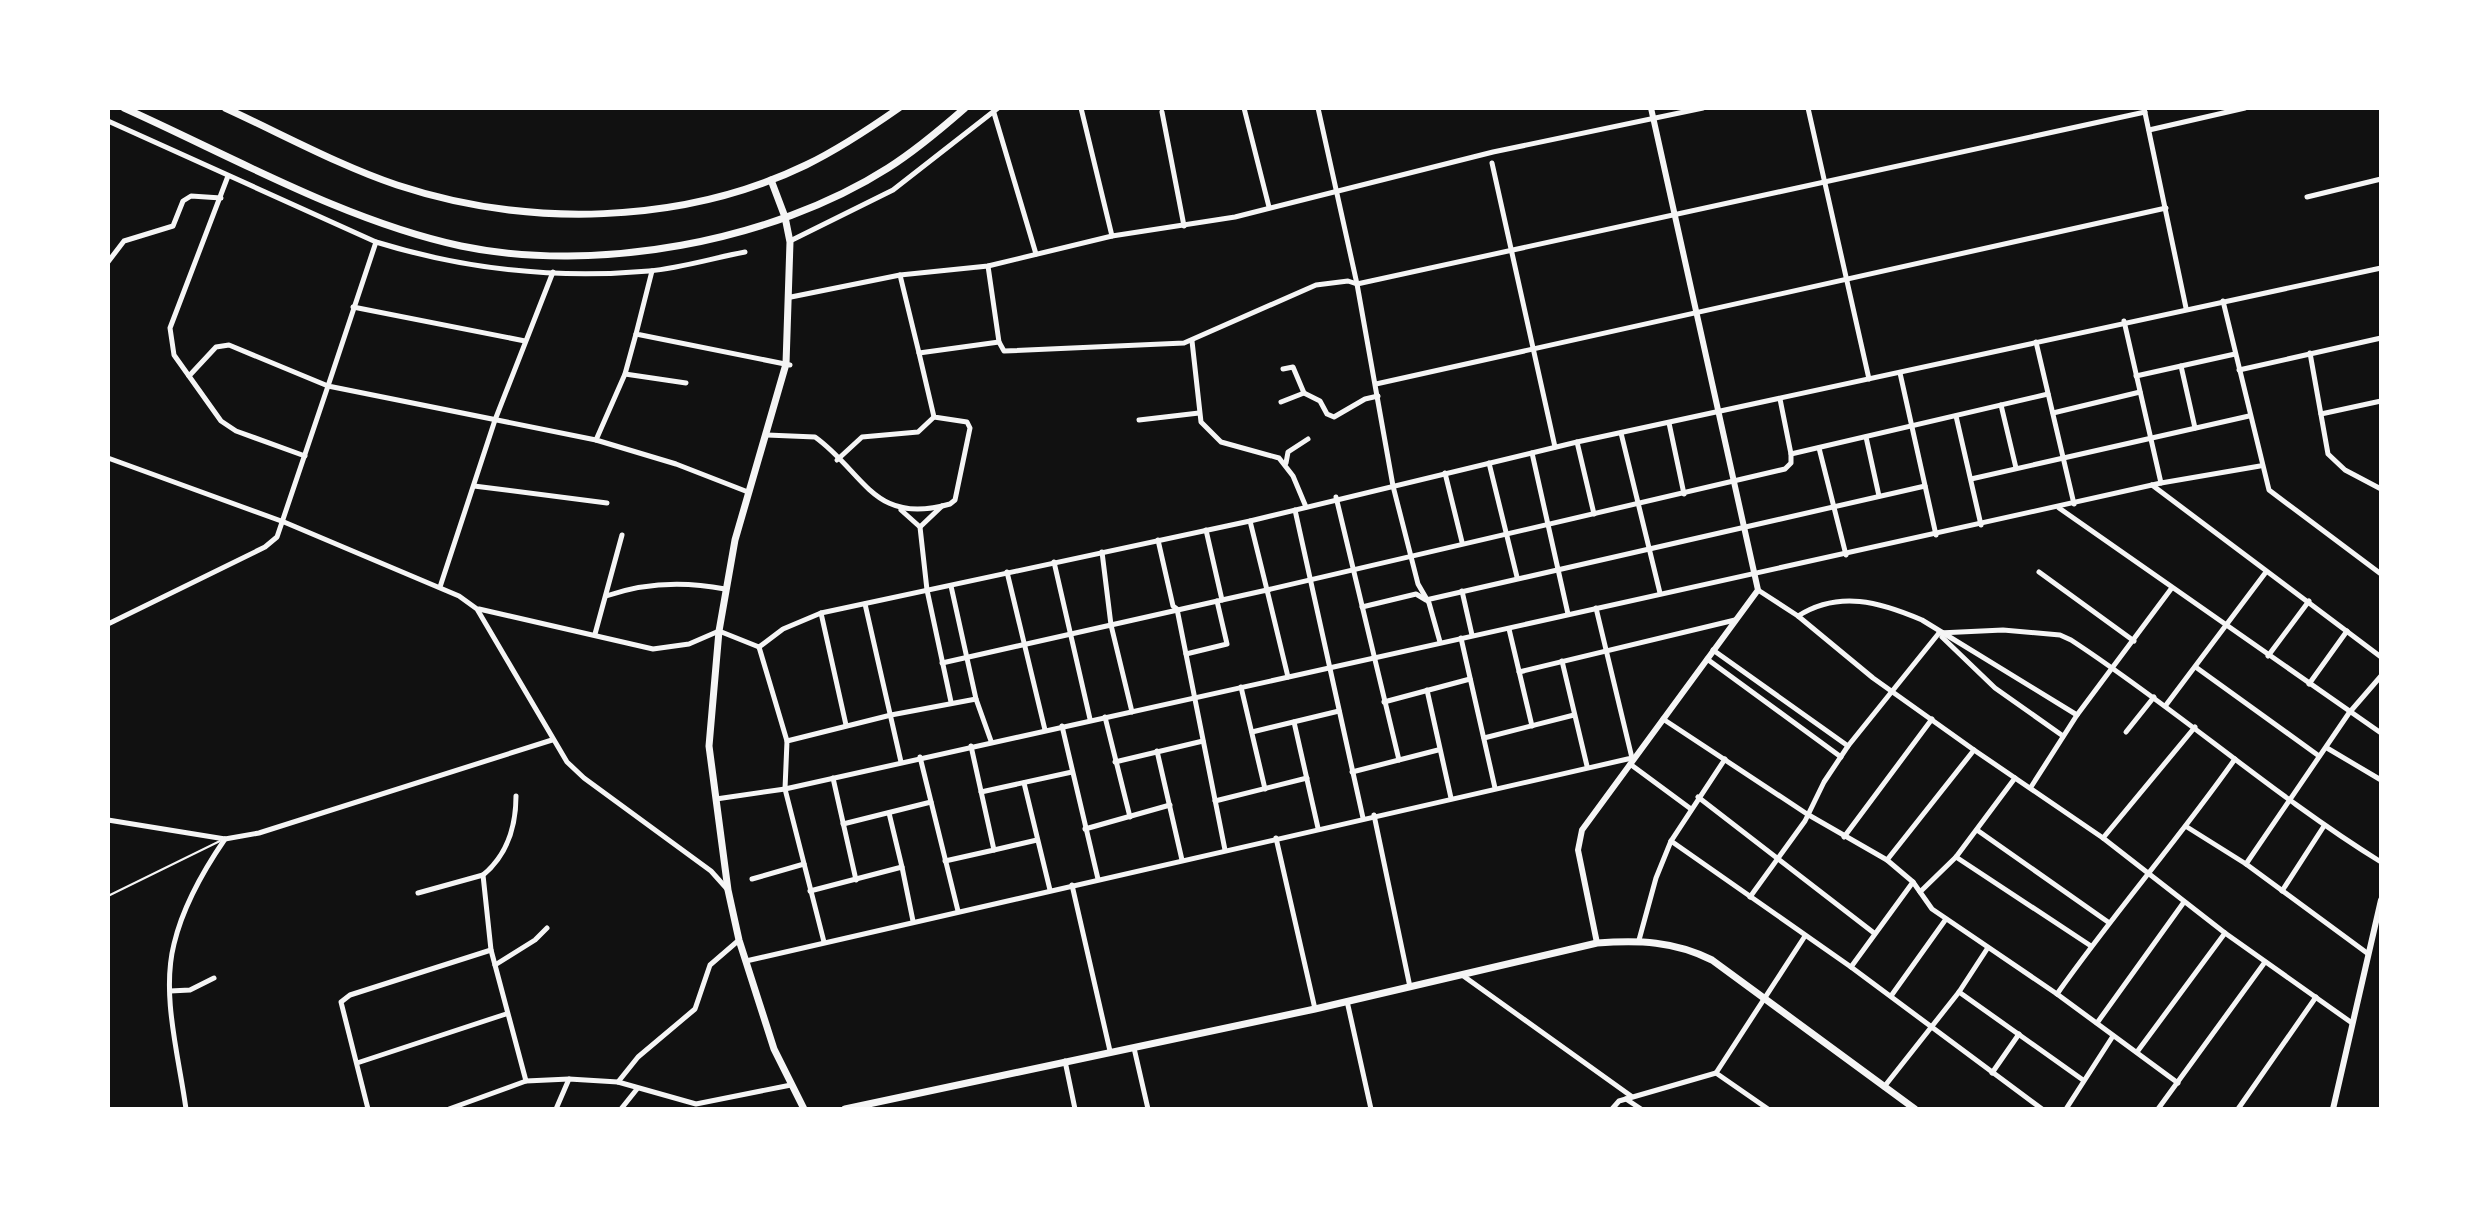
<svg xmlns="http://www.w3.org/2000/svg" width="2489" height="1217" viewBox="0 0 2489 1217" font-family="Mulish,sans-serif">
<rect width="100%" height="100%" fill="#111"/>
<g fill="none" stroke-linecap="round" stroke-linejoin="round">
<path stroke="#f5f5f5" stroke-width="2" d="M108,896L220,841"/>
<g stroke="#f5f5f5" stroke-width="5">
<path d="M1081,108L1112,236"/>
<path d="M1244,108L1269,207"/>
<path d="M1318,108L1357,284L1393,486L1418,584L1429,603L1440,642"/>
<path d="M1808,108L1869,379"/>
<path d="M2144,108L2186,308"/>
<path d="M1162,112L1184,226"/>
<path d="M994,113L1036,254"/>
<path d="M108,121L376,242C463,269 557,279 649,271C681,268 713,258 745,252"/>
<path d="M2149,130L2245,108"/>
<path d="M1492,163L1555,447"/>
<path d="M228,176L170,328L174,355L221,421L236,431L305,456"/>
<path d="M2307,197L2381,179"/>
<path d="M790,241L893,190L998,108"/>
<path d="M376,242L328,386L596,440"/>
<path d="M108,262L124,241L173,226L183,201L191,196L221,198"/>
<path d="M988,266L999,342L1004,351L1184,343L1316,285L1348,281L1357,284L2145,112"/>
<path d="M652,271L636,334L790,365"/>
<path d="M900,275L919,353L999,342"/>
<path d="M791,297L900,275L988,266L1112,236L1235,217L1493,152L1703,108"/>
<path d="M2223,301L2269,490L2381,574"/>
<path d="M353,307L525,341"/>
<path d="M2124,321L2161,483"/>
<path d="M636,334L625,374L596,440L676,464L748,492"/>
<path d="M1192,341L1201,422L1221,442L1279,458L1293,476L1306,507"/>
<path d="M2036,342L2074,504"/>
<path d="M2310,353L2328,454L2345,470L2381,489"/>
<path d="M2181,366L2195,428"/>
<path d="M1283,369L1293,367L1304,393"/>
<path d="M2239,370L2381,338"/>
<path d="M1900,373L1936,535"/>
<path d="M625,374L686,383"/>
<path d="M2136,376L2235,354"/>
<path d="M1376,384L2166,208"/>
<path d="M1281,402L1304,393L1320,401L1327,414L1334,417L1365,399L1378,396"/>
<path d="M2001,405L2016,468"/>
<path d="M2053,413L2140,392"/>
<path d="M2321,414L2381,401"/>
<path d="M1956,416L1981,525"/>
<path d="M1139,420L1199,413"/>
<path d="M1669,423L1684,494"/>
<path d="M1621,433L1660,593"/>
<path d="M767,435L815,437C865,473 873,526 950,504L955,500L970,428L967,422L934,417L919,353"/>
<path d="M1866,437L1879,496"/>
<path d="M1577,442L1594,514"/>
<path d="M1819,448L1846,555"/>
<path d="M1532,453L1568,614"/>
<path d="M1791,454L2048,394"/>
<path d="M108,458L284,522L459,596L477,609L567,762L584,778L711,871L728,890"/>
<path d="M837,460L862,437L918,432L934,417"/>
<path d="M1286,463L1288,452L1308,439"/>
<path d="M1489,463L1517,577"/>
<path d="M1445,473L1462,542"/>
<path d="M1971,479L2249,416"/>
<path d="M2152,485L2381,657"/>
<path d="M474,486L607,503"/>
<path d="M1336,497L1399,760"/>
<path d="M2059,508L2381,733"/>
<path d="M901,510L920,527L927,590L951,702"/>
<path d="M1295,510L1363,818"/>
<path d="M1250,521L1267,590L1785,469L1791,463V454L1780,399"/>
<path d="M920,527L942,506"/>
<path d="M1158,540L1173,606L1177,609L1225,850"/>
<path d="M1102,552L1111,625L1222,600L1206,530"/>
<path d="M1054,562L1090,719"/>
<path d="M1007,572L1045,730"/>
<path d="M2039,572L2134,641"/>
<path d="M951,586L976,699L991,741"/>
<path d="M440,587L495,420L553,272"/>
<path d="M1758,590L1798,616L1873,678L1974,750L2103,838L2225,933L2352,1023"/>
<path d="M1462,591L1472,635"/>
<path d="M606,596C646,582 684,581 725,589"/>
<path d="M1222,600L1267,590L1288,677"/>
<path d="M865,604L901,762"/>
<path d="M1362,607L1416,594L1426,600L1925,486"/>
<path d="M479,609L653,649L689,644L719,631L759,647"/>
<path d="M821,613L846,725"/>
<path d="M1798,616C1839,590 1880,602 1922,620L2077,715"/>
<path d="M108,624L265,547L277,537L328,386L229,345L216,347L189,376"/>
<path d="M1509,629L1532,726"/>
<path d="M1939,633L2003,630L2060,635L2071,640C2178,710 2273,795 2381,862"/>
<path d="M595,634L622,535"/>
<path d="M1942,637L1995,688L2063,736"/>
<path d="M1461,638L1495,788"/>
<path d="M759,647L783,629L821,613L1250,521L1577,442L2381,268"/>
<path d="M759,647L787,741"/>
<path d="M1713,650L1848,746"/>
<path d="M1186,654L1227,644L1217,601"/>
<path d="M2268,656L2309,601"/>
<path d="M1707,659L1841,757"/>
<path d="M1562,661L1587,766"/>
<path d="M942,663L1111,625L1132,712"/>
<path d="M2197,668L2319,756"/>
<path d="M1519,672L1735,620"/>
<path d="M2309,684L2347,631"/>
<path d="M1241,687L1265,789"/>
<path d="M1427,690L1451,798"/>
<path d="M1384,702L1470,679"/>
<path d="M2166,705L2266,572"/>
<path d="M1105,717L1130,817"/>
<path d="M1663,719L1807,814L1887,860L1913,882L1932,909L2057,994L2178,1083"/>
<path d="M1294,722L1318,828"/>
<path d="M1062,726L1098,879"/>
<path d="M1252,732L1339,711"/>
<path d="M2126,732L2154,697"/>
<path d="M1484,738L1574,715"/>
<path d="M2327,748L2381,780"/>
<path d="M1157,751L1182,860"/>
<path d="M920,757L958,911"/>
<path d="M1115,762L1203,741"/>
<path d="M1630,764L1691,809"/>
<path d="M1352,772L1438,750"/>
<path d="M833,778L856,880"/>
<path d="M1024,783L1050,890"/>
<path d="M2031,787L2077,715L2171,589"/>
<path d="M981,792L1072,772"/>
<path d="M516,796C516,827 507,855 483,875L491,950L526,1081L569,1079"/>
<path d="M1698,797L1874,933"/>
<path d="M716,799L785,789L2161,483L2260,466"/>
<path d="M1215,801L1307,778"/>
<path d="M889,813L902,867"/>
<path d="M1374,815L1410,987"/>
<path d="M108,820L225,839L259,833L552,740"/>
<path d="M843,824L931,802"/>
<path d="M2187,827L2246,864L2367,953"/>
<path d="M1085,829L1170,805"/>
<path d="M1977,830L2108,922"/>
<path d="M1844,837L1932,719"/>
<path d="M1276,838L1315,1009"/>
<path d="M2103,838L2195,727"/>
<path d="M1671,841L1851,967L2042,1109"/>
<path d="M994,850L1037,840"/>
<path d="M1956,857L2091,946"/>
<path d="M1887,860L1974,750"/>
<path d="M945,861L994,850L971,746"/>
<path d="M2246,864L2349,713L2381,676"/>
<path d="M752,879L804,864"/>
<path d="M1072,885L1110,1051"/>
<path d="M810,891L902,867L913,921"/>
<path d="M2282,891L2324,826"/>
<path d="M1920,892L1956,857L2015,778"/>
<path d="M418,893L483,875"/>
<path d="M1750,897L1805,821L1824,782L1848,746L1939,633"/>
<path d="M1639,940L1656,878L1671,841L1725,759"/>
<path d="M824,942L785,789L787,741L891,715L976,699"/>
<path d="M746,961L1632,758L1596,608"/>
<path d="M495,965L535,940L547,928"/>
<path d="M1851,967L1913,882"/>
<path d="M1462,975L1631,1096"/>
<path d="M170,991L190,990L214,978"/>
<path d="M1959,992L2083,1080"/>
<path d="M2057,994C2114,913 2178,840 2235,759"/>
<path d="M1891,996L1946,919"/>
<path d="M1347,1001L1371,1109"/>
<path d="M2097,1023L2184,902"/>
<path d="M1134,1048L1148,1109"/>
<path d="M2137,1052L2225,933"/>
<path d="M1065,1061L1075,1109"/>
<path d="M357,1063L506,1014"/>
<path d="M1716,1073L1768,1109"/>
<path d="M1992,1073L2019,1034"/>
<path d="M618,1082L638,1057L695,1009L710,965L739,940"/>
<path d="M1884,1087L1959,992L1987,949"/>
<path d="M1626,1099L1641,1109"/>
<path d="M186,1109C179,1057 161,995 174,944C183,906 203,871 225,839"/>
<path d="M368,1109L341,1002L350,995L491,950"/>
<path d="M449,1109L526,1081"/>
<path d="M556,1109L569,1079L618,1082L696,1104L791,1085"/>
<path d="M621,1109L637,1089"/>
<path d="M1612,1109L1619,1101L1716,1073L1805,936"/>
<path d="M2066,1109L2113,1036"/>
<path d="M2158,1109L2265,962"/>
<path d="M2238,1109L2316,997"/>
</g>
<g stroke="#f5f5f5" stroke-width="6">
<path d="M1597,943L1578,850L1582,830L1758,590L1651,108"/>
<path d="M2333,1109L2381,900"/>
</g>
<g stroke="#f5f5f5" stroke-width="7">
<path d="M124,108C231,156 345,221 461,246C595,274 772,242 888,168C915,151 941,129 965,108"/>
<path d="M225,108C282,134 338,165 397,185C527,228 682,225 806,165C839,149 869,129 899,108"/>
<path d="M771,180L785,217L790,242L786,364L735,540L719,631L709,746L728,890L739,940L774,1049L804,1109"/>
</g>
<path stroke="#f5f5f5" stroke-width="7" d="M845,1109L1315,1009L1597,943C1639,940 1674,941 1712,960L1915,1109"/>
</g>
<rect width="2489" height="1217" fill="none" stroke="#ffffff" stroke-width="220"/>
</svg>
